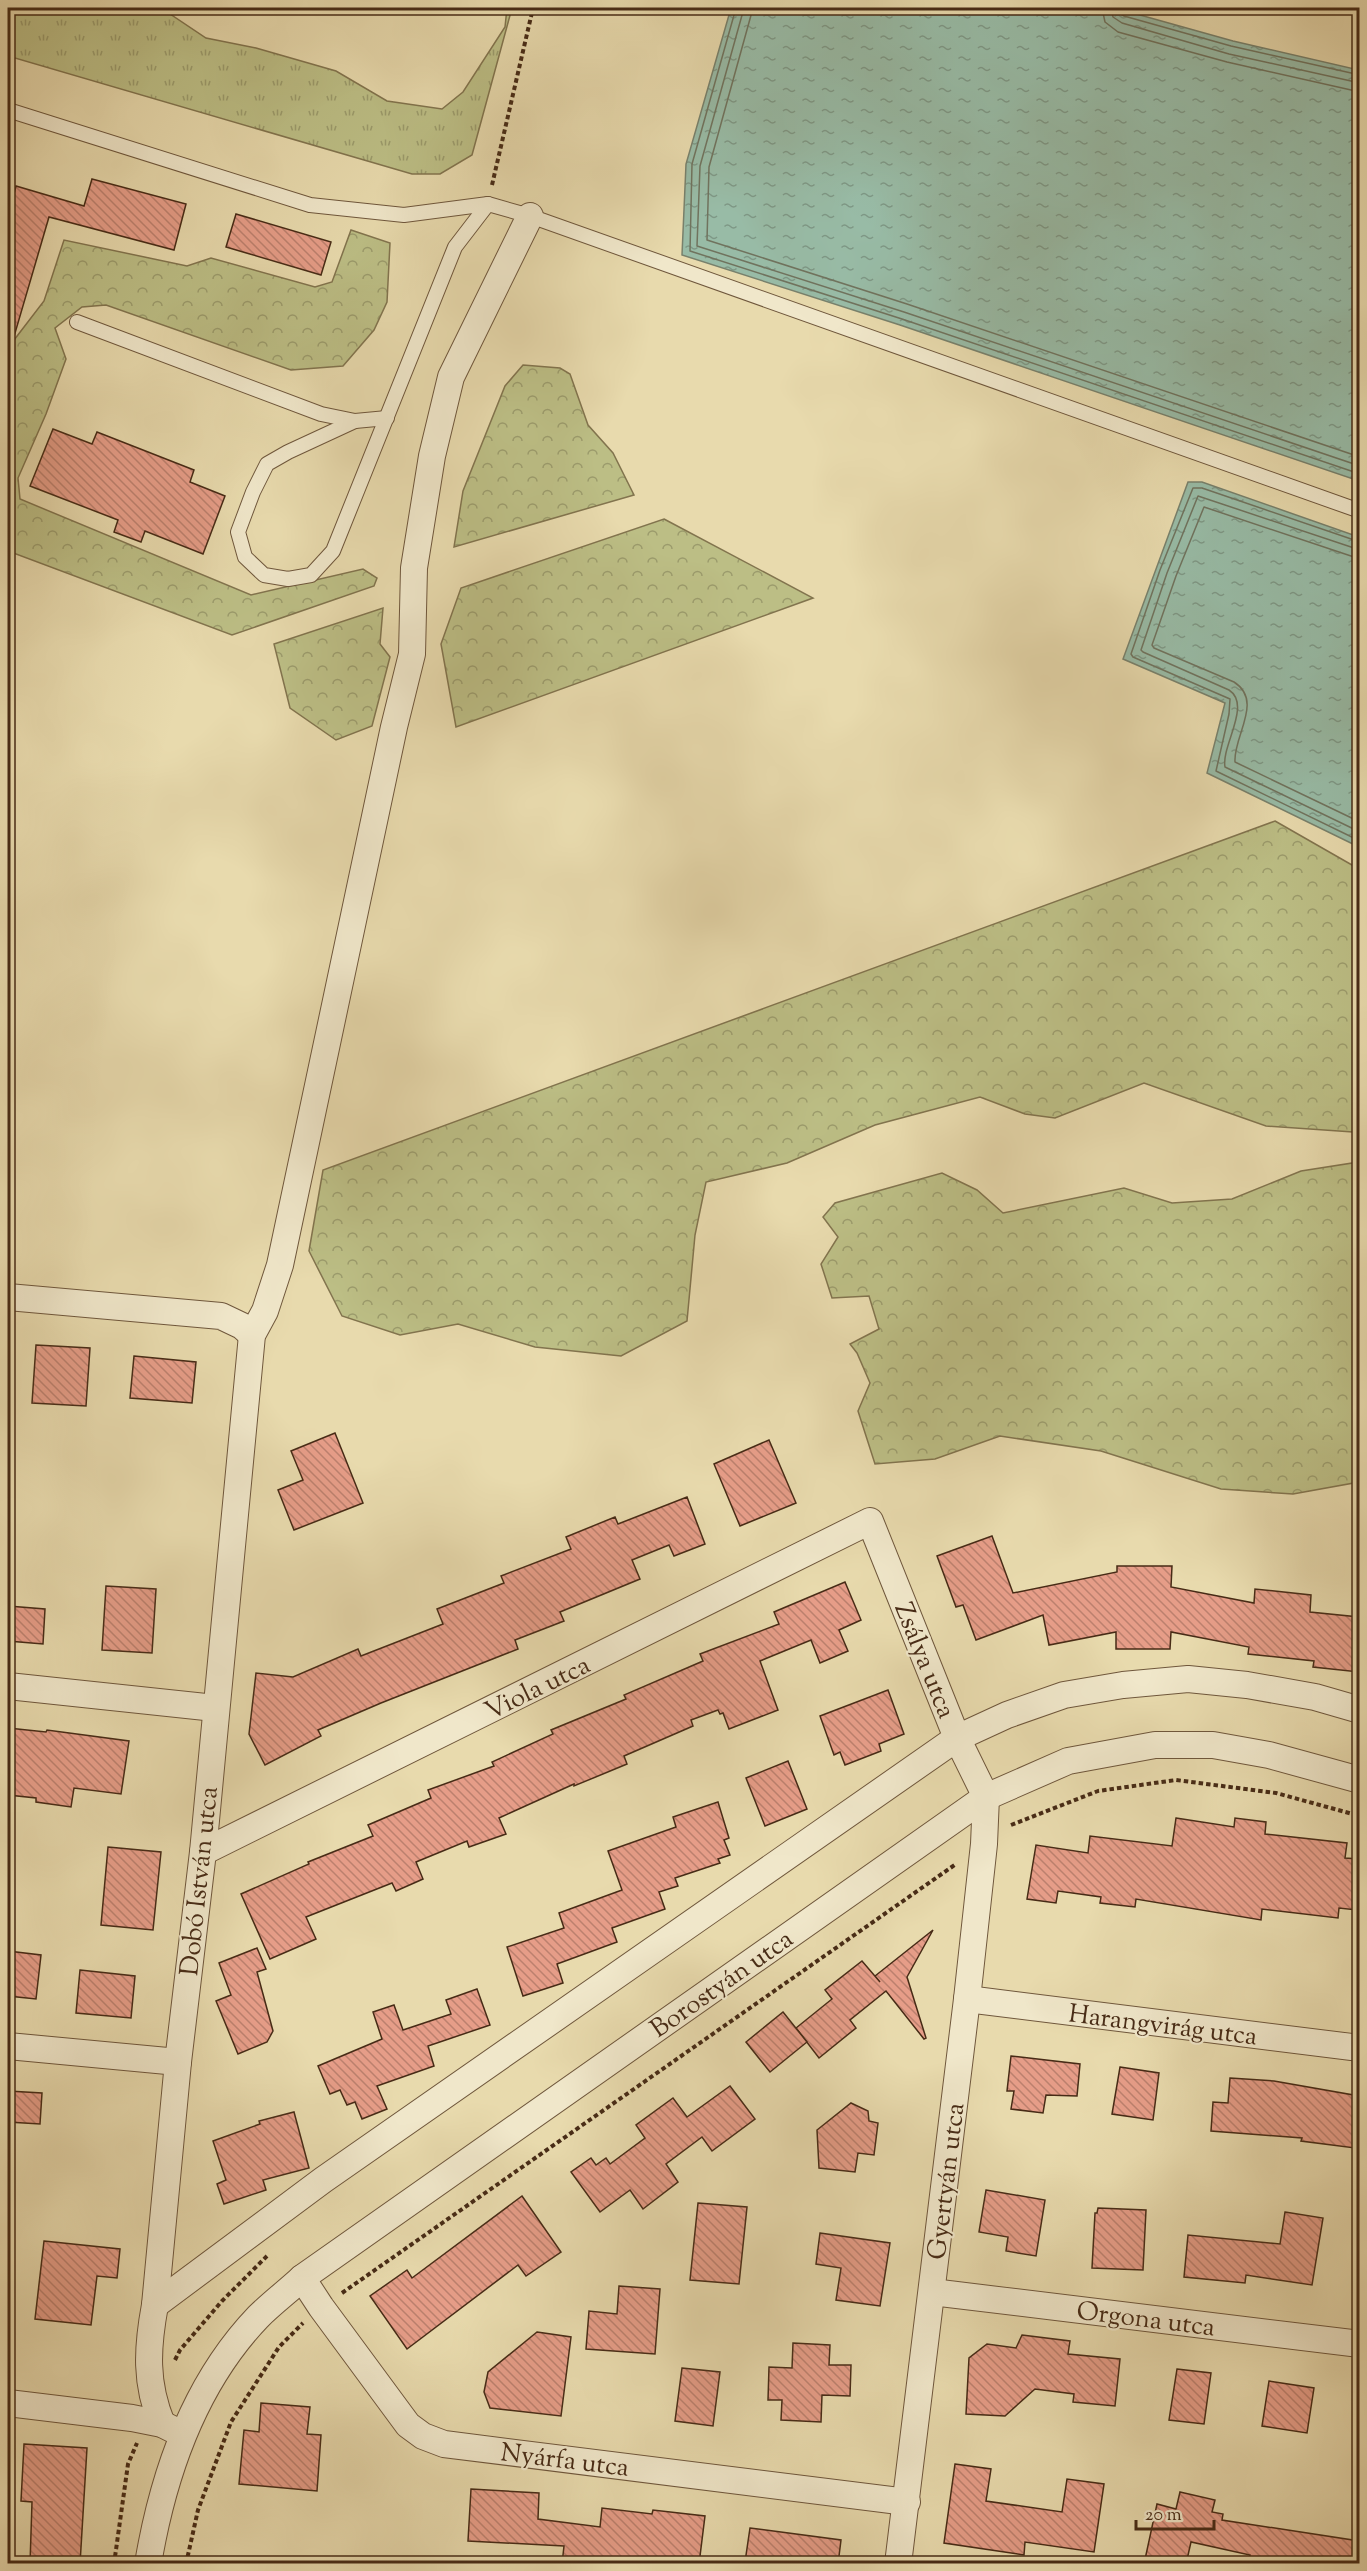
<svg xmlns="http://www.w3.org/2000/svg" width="1367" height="2571" viewBox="0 0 1367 2571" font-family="'Sorts Mill Goudy',serif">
<defs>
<pattern id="grass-tufts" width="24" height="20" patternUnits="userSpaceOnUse" patternTransform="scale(1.5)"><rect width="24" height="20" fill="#bcbe85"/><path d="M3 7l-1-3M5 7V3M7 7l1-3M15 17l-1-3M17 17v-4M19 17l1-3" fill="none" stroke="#9b9b6c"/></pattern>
<pattern id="forest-crowns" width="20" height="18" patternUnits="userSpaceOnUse" patternTransform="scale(1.5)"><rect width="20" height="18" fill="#bcbe85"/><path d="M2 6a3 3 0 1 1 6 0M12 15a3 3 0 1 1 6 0" fill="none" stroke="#9b9b6c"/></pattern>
<pattern id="water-ripples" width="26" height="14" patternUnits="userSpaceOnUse" patternTransform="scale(1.5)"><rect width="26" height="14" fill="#98bba6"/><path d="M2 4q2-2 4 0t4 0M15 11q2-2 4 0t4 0" fill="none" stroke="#7e9886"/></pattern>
<pattern id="building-back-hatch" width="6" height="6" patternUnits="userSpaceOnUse" patternTransform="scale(1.5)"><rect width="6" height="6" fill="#e69d88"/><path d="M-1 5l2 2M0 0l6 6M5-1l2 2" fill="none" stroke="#bc806e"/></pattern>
</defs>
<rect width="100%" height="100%" fill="#e8daad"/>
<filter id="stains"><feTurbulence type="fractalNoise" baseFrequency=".00333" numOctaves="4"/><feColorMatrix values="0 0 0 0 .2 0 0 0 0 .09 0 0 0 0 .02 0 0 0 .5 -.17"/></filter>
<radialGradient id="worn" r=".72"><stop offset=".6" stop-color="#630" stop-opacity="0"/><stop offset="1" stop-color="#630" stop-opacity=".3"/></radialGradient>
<path fill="url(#grass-tufts)" stroke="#82744e" stroke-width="1.5" d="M8,8H161L206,38L256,48L336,71L387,101L442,109L463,92L505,27L507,8H512L472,155L440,174H412L8,56Z"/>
<g fill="url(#forest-crowns)" stroke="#82744e" stroke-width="1.5">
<path d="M351,230L390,243L387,302L374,330L343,366L291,370L106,305L82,307L55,328L66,359L46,414L18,478L20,499L251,595L363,569L377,578L374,586L232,635L8,551V338L14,340L44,301L64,240L187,266L211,258L315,287L332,282Z"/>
<path d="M523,365L560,368L570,374L588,425L613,453L634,495L454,547L463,491L505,386Z"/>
<path d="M664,519L813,598L456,727L441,644L461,588Z"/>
<path d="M383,608L380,644L390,657L372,726L336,740L290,708L274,644Z"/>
<path d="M1275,821L1359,869V1131L1353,1132L1266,1126L1144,1083L1055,1118L1025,1114L980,1097L875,1125L787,1163L706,1182L695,1235L687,1321L621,1356L535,1347L458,1324L400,1335L342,1316L309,1251L323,1170Z"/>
<path d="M1359,1162V1482L1293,1494L1221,1489L1101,1451L1000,1436L935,1459L875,1464L858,1411L870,1383L857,1353L850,1344L879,1329L869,1296L832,1298L821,1264L838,1237L823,1217L835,1203L942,1173L977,1190L1003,1213L1124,1188L1172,1203L1232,1199L1301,1171Z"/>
</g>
<g fill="url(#water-ripples)" stroke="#78816c" stroke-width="1.5">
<path d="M731,8H1115L1233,41L1359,70V481L900,325L682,255L686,164Z"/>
<path d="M1188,482H1202L1359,537V847L1207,773L1225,703L1123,659Z"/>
</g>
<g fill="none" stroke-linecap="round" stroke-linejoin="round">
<g stroke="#70735e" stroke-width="1.5">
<path d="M736,8L692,164L690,251L902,319L1360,474"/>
<path d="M744,8L700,166L697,246L904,312L1360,466"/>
<path d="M753,8L709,167L707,240L907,304L1360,457"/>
<path d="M1102,8L1105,22L1118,32L1227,62L1360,92"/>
<path d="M1111,8L1113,17L1122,23L1229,54L1360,83"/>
<path d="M1118,8L1119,13L1124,16L1231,46L1360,75"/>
<path d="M1360,542L1202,488H1193L1160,570L1131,654L1133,657L1230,699L1229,714L1216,771L1360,841"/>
<path d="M1360,550L1198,496L1167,573L1141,650L1143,652L1229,690C1252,705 1221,746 1225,767L1360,832"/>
<path d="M1360,559L1204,507L1176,576L1152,645L1154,648L1234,682C1264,701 1233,736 1235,762L1360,822"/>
</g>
</g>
<g fill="url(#building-back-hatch)" stroke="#472b16" stroke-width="1.5">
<path d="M92,179L186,204L174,250L49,217L13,340L8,339V217L16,186L84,206Z"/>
<path d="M236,214L331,242L321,275L226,247Z"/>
<path d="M53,429L92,444L97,432L194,470L190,482L225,496L203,554L145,531L141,542L114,532L118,520L30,486Z"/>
<path d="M36,1345L90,1348L86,1406L32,1403Z"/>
<path d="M134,1356L196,1362L192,1403L130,1398Z"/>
<path d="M335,1433L363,1503L294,1530L278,1490L303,1480L291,1451Z"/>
<path d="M769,1440L796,1503L740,1526L714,1464Z"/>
<path d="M687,1497L705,1544L674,1556L669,1545L632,1560L640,1579L560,1612L564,1621L515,1640L518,1649L381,1703L318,1730L321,1736L265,1765L249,1734L256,1673L293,1677L358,1649L361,1656L443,1624L437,1609L504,1583L501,1576L571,1549L566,1537L615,1517L618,1524Z"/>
<path d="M992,1536L1013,1593L1117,1572V1566H1172L1171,1587L1254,1603L1255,1589L1311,1595L1310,1612L1359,1617V1672L1313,1667L1314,1661L1248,1654L1249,1647L1171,1632L1170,1649H1116V1632L1049,1645L1043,1615L976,1640L963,1605L956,1607L937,1556Z"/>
<path d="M845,1582L861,1620L839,1630L848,1651L820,1663L811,1640L760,1661L778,1710L729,1729L723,1713L720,1714L718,1710L691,1720L693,1726L624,1756L627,1764L574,1786V1784L499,1818L506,1834L469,1847L467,1841L416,1862L423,1879L396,1891L392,1883L306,1917L316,1939L270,1959L241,1894L309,1864L308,1862L373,1836L368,1825L431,1798L428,1790L494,1766L492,1762L553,1734L551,1730L626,1699L624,1695L703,1661L700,1654L779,1624L774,1612Z"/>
<path d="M106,1586L156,1589L152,1653L102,1650Z"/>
<path d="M8,1606L45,1609L43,1644L8,1641Z"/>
<path d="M888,1690L904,1734L879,1744L881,1751L845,1765L840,1752L834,1755L820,1716Z"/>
<path d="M8,1728L46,1732L47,1730L129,1741L121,1794L74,1788L71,1807L36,1802V1798L8,1795Z"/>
<path d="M788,1761L807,1809L765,1826L746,1778Z"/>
<path d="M718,1802L729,1838L724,1840L730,1855L718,1859L720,1863L675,1878L678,1886L659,1892L665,1909L612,1928L617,1942L557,1964L563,1983L523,1996L507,1947L564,1928L559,1913L622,1890L608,1851L676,1827L673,1817Z"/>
<path d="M1176,1818L1234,1827L1235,1818L1266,1822L1265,1834L1347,1843L1345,1858L1359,1859L1357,1910L1339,1908L1338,1918L1262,1909L1261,1920L1136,1899L1135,1907L1100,1903L1101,1897L1058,1891L1056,1903L1027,1899L1036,1845L1088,1853L1090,1836L1172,1846Z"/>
<path d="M108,1847L161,1852L153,1930L101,1925Z"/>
<path d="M933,1930L907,1977L926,2038L924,2039L886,1991L850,2020L856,2028L819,2058L796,2028L832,1999L825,1990L862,1961L880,1982L875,1976Z"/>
<path d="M257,1948L266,1969L257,1972L273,2031L267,2042L238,2054L216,2001L231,1995L219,1963Z"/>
<path d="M8,1951L41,1955L36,1999L8,1996Z"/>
<path d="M80,1970L135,1976L131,2018L76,2013Z"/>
<path d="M477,1989L490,2025L428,2046L434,2066L377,2086L387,2109L362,2119L355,2102L347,2105L340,2090L330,2094L318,2066L382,2039L373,2012L394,2005L403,2030L451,2014L446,2000Z"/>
<path d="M783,2012L807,2042L770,2072L746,2042Z"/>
<path d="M1011,2056L1080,2064L1077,2096L1046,2095L1043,2113L1011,2109L1014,2091H1007Z"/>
<path d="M1120,2067L1159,2073L1153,2120L1112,2114Z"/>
<path d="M1230,2078L1274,2081L1359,2096V2115L1355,2148L1301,2141L1302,2138L1211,2131L1213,2102L1228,2103Z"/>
<path d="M730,2086L755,2119L712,2151L702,2137L666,2164L678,2182L643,2209L630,2190L600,2212L571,2172L591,2158L596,2165L606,2158L610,2164L645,2138L636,2125L673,2098L687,2117Z"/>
<path d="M8,2091L42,2093L40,2124L8,2122Z"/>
<path d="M851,2103L868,2111L869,2121L878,2123L874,2155L858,2153L855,2172L819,2168L817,2130Z"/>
<path d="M294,2112L309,2168L263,2180L266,2190L224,2204L217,2184L226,2180L213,2141L260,2124L259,2121Z"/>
<path d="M986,2190L1045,2200L1036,2256L1006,2251L1008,2237L979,2232Z"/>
<path d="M522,2196L561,2252L526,2276L518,2265L407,2349L370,2296L407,2270L412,2278Z"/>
<path d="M698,2203L747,2207L739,2284L690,2280Z"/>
<path d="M1098,2208L1146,2210L1143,2270L1092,2268L1095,2213H1097Z"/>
<path d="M1285,2212L1323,2218L1312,2285L1246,2275L1245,2283L1184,2277L1188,2235L1280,2244Z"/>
<path d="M820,2233L890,2243L880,2306L836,2300L841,2268L816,2264Z"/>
<path d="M44,2241L120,2249L117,2278L97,2276L91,2325L35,2319Z"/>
<path d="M619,2286L660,2289L655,2354L586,2349L589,2311L617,2314Z"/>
<path d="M537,2332L571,2337L561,2416L490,2408L484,2392L488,2372Z"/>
<path d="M1022,2335L1070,2341L1068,2354L1120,2359L1115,2406L1073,2402L1074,2394L1035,2389L1005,2416L966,2414L969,2358L987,2344L1016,2348Z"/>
<path d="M793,2343L830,2345L829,2365H851L850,2396L822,2395L821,2422L781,2420L782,2400H768L769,2367L792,2368Z"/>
<path d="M682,2368L720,2372L713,2426L675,2421Z"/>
<path d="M1177,2369L1211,2373L1204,2424L1169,2420Z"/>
<path d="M1269,2381L1314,2388L1307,2433L1262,2426Z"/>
<path d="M261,2403L310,2407L307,2434L321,2435L317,2491L239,2484L244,2430L259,2432Z"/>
<path d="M24,2444L87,2448L80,2564H30L32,2502L21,2501Z"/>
<path d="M955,2464L991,2469L986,2501L1062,2512L1067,2479L1104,2484L1094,2552L1025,2542L1024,2555L944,2543Z"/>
<path d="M471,2489L539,2493L538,2519L600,2527L602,2508L652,2514L653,2510L705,2516L699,2564H562L564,2546L468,2541Z"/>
<path d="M1180,2492L1215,2500L1212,2512L1223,2514L1222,2520L1359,2541V2564H1310L1288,2560L1287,2564H1248L1250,2555L1191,2542L1186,2564H1144L1157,2504L1176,2509Z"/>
<path d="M750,2528L841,2540L838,2564L745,2562Z"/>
</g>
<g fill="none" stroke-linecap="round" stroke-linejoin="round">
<defs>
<g id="lane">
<path d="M8,110L310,205L404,215L488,204"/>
<path d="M77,322L321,414L355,421L387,418"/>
<path d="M355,421L288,452L267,464L253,492L238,532L245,557L264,575L288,579L311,575L333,551L455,247L488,204L530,216L1360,511"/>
</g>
<g id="street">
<path d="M8,1297L221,1316L242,1326L252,1335"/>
<path d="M8,1686L215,1708"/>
<path d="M203,1852L870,1521L957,1738L986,1797L984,1844L967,1999L898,2564"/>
<path d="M967,1999L1360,2048"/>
<path d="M8,2046L178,2062"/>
<path d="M302,2278L321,2307L408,2425L423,2436L444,2444L907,2502"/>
<path d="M932,2292L1360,2344"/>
<path d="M155,2305L323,2180L957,1738L1007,1715L1064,1695L1123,1685L1188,1679L1247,1685L1315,1697L1360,1710"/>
<path d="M8,2403L132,2418L162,2424L172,2429"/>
<path d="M162,2424C145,2383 147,2348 155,2305L178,2062L203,1852L252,1335L265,1311L280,1265L394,727L412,654L414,568L432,456L451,377L530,216"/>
<path d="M148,2564C163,2474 194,2384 258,2317C272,2303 288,2291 302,2278L986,1797L1068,1761L1155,1745H1213L1269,1755L1360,1780"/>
</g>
</defs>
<use href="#lane" stroke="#6f573c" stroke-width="16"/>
<use href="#street" stroke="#6f573c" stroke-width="28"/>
<g stroke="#472b16" stroke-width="4" stroke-dasharray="4.5 3" stroke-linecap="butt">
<path d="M492,185L533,8"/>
<path d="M1011,1825L1098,1791L1176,1780L1276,1793L1360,1816"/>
<path d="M342,2293L956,1864"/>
<path d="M175,2360L180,2350L222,2301L267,2256"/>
<path d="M114,2564L128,2464L137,2443"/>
<path d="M186,2564L198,2510L231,2422L279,2347L303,2323"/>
</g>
<use href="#lane" stroke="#f0e7ca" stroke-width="14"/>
<use href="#street" stroke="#f0e7ca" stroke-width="26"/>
</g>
<g text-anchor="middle" stroke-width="4.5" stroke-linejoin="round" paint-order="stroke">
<g font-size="26" fill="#472b16" stroke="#f0e7ca">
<text transform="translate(926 1660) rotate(68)" y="9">Zsálya utca</text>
<text transform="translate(537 1687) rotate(-26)" y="9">Viola utca</text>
<text transform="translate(198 1881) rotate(-84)" y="9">Dobó István utca</text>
<text transform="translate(721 1983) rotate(-35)" y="9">Borostyán utca</text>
<text transform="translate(1163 2024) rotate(7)" y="9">Harangvirág utca</text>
<text transform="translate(945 2181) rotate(-83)" y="9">Gyertyán utca</text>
<text transform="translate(1146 2318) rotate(7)" y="9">Orgona utca</text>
<text transform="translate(565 2459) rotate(7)" y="9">Nyárfa utca</text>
</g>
</g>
<rect width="1367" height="2571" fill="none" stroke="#e8daad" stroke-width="30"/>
<rect x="9" y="9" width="1349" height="2553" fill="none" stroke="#472b16" stroke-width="3"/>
<rect x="15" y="15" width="1337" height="2541" fill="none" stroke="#472b16" stroke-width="1.5"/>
<path d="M1136 2520v9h78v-9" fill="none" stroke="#472b16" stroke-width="3"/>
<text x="1145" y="2520" font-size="18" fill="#472b16" stroke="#f0e7ca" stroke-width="4.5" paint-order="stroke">20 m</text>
<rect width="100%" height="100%" filter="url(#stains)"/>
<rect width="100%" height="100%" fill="url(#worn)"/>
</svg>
